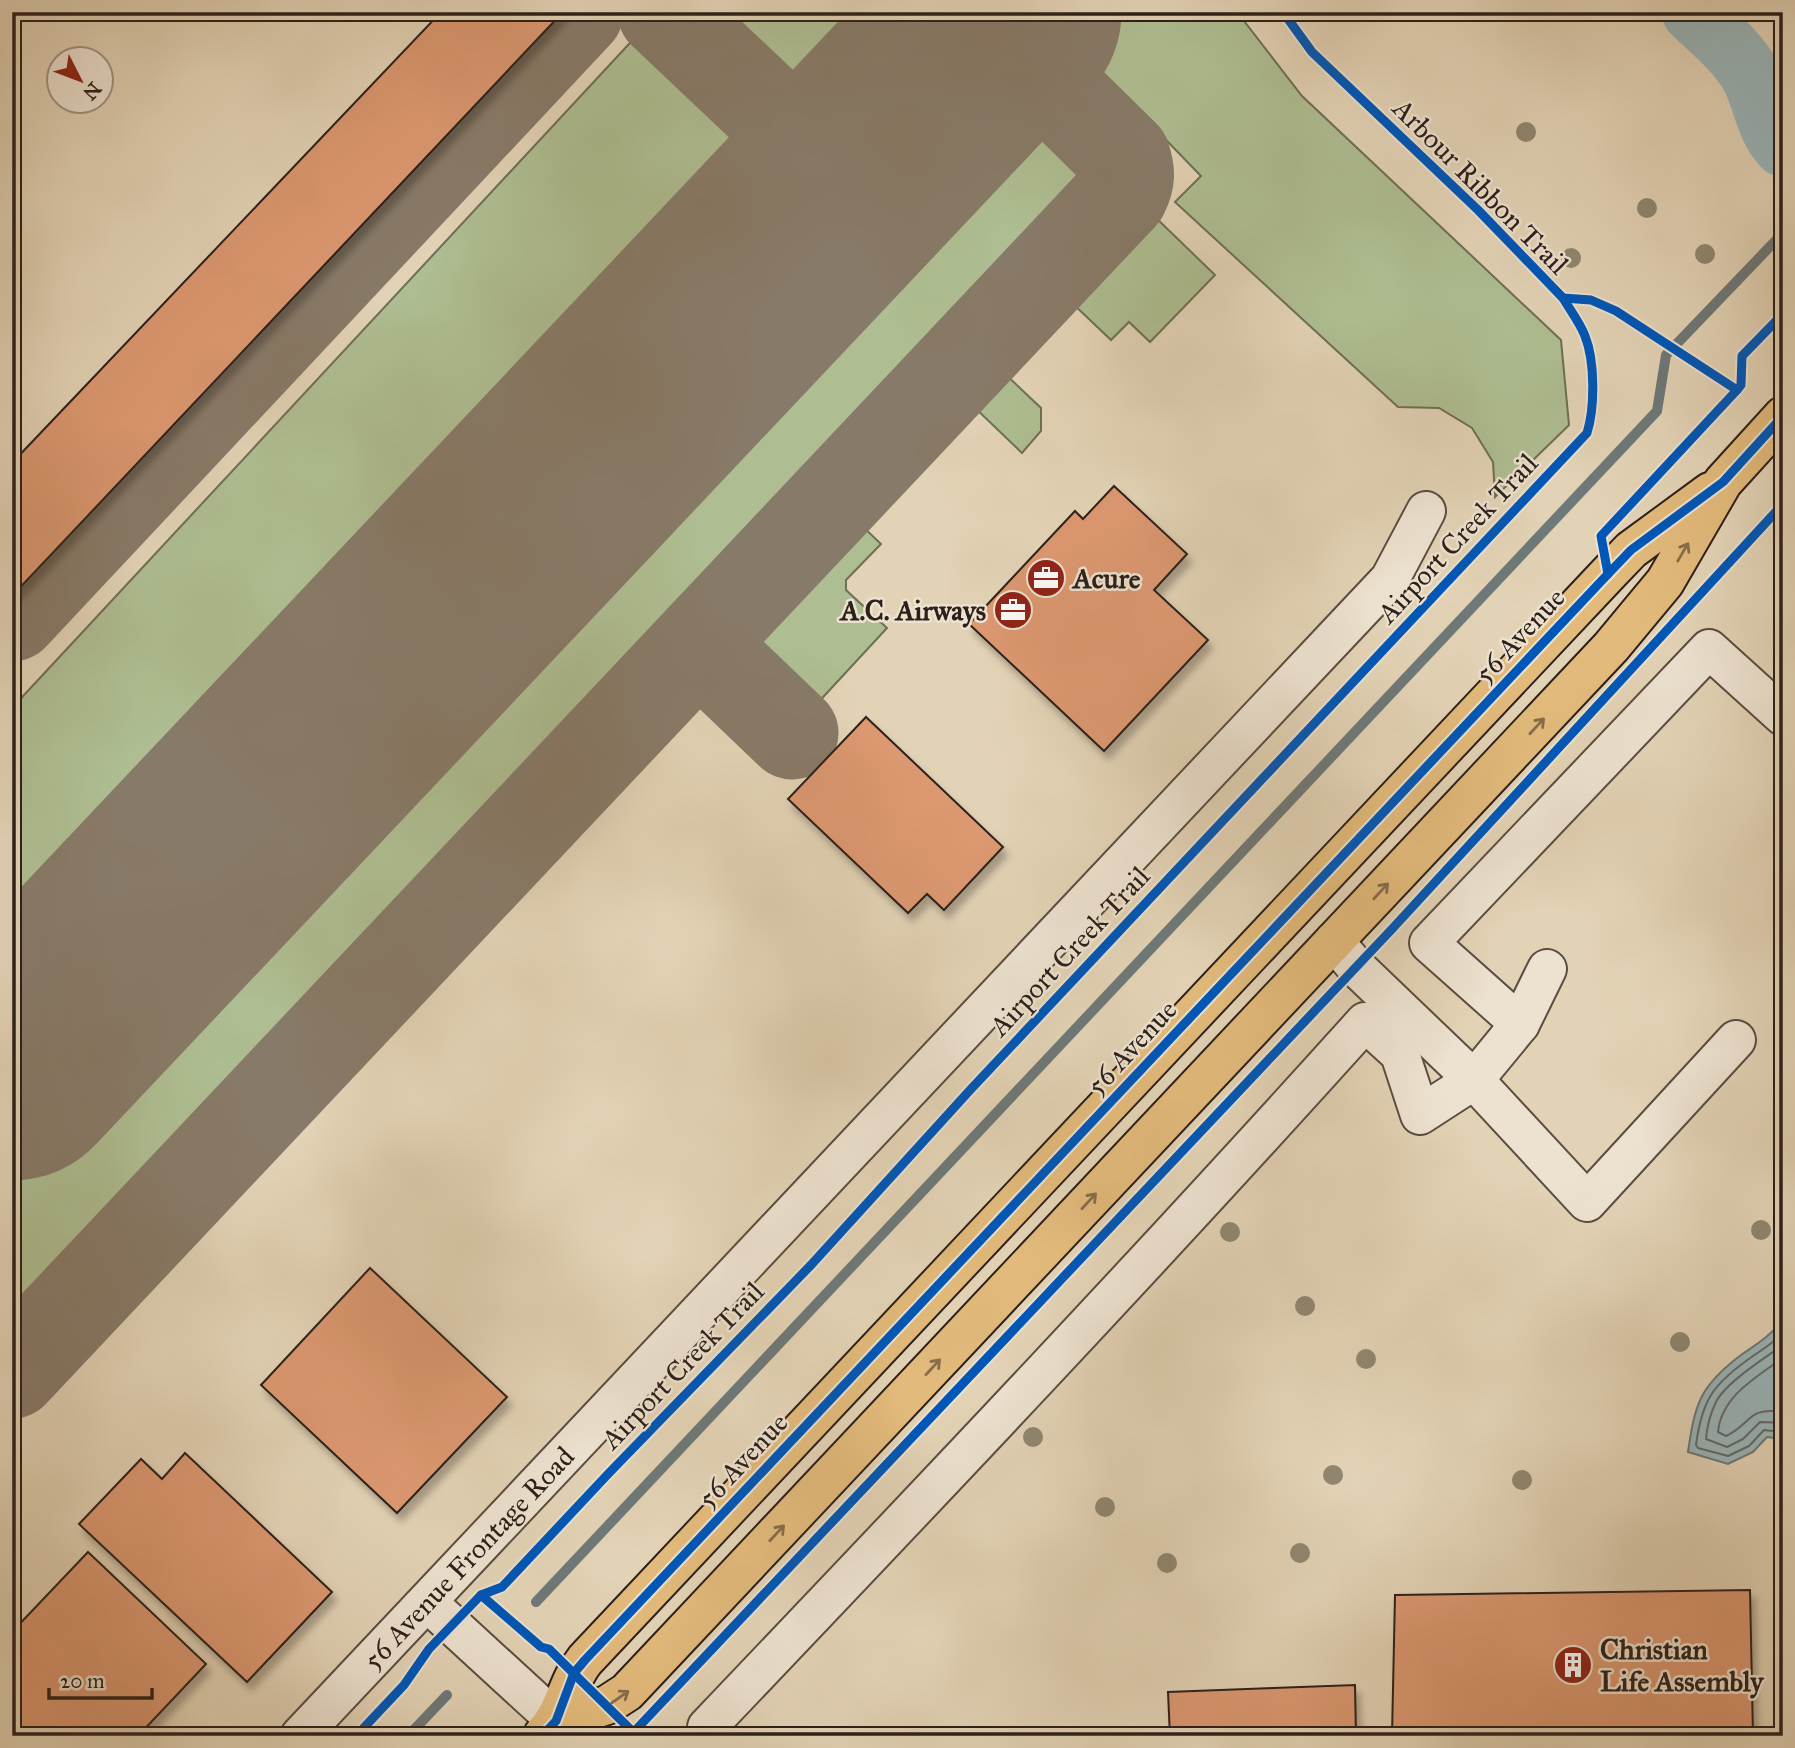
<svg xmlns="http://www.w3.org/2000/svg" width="1795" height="1748" viewBox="0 0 1795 1748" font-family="'IM FELL Great Primer',serif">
<defs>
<filter id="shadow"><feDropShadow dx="4.5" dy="8" stdDeviation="3.5" flood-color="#0004"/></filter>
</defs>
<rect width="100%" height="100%" fill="#e3d3b6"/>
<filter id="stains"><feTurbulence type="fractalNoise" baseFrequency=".00286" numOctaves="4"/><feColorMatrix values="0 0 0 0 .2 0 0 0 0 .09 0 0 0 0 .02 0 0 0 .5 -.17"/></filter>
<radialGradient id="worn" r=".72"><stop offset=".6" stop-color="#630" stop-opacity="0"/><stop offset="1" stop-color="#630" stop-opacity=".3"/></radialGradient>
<g fill="#aebe92" stroke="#6d6f56" stroke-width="2">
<path d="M704,12H929L822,123Z"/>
<path d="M1097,12H1237L1302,96L1561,340L1569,425L1495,497L1493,462L1472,428L1439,408L1398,407L1175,202L1201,176L1103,75Z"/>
<path d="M642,30L786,161L12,980V708Z"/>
<path d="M991,117L1062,127L1081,143L1089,205L12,1345V1154Z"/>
<path d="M1153,215L1215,275L1150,342L1129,322L1111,340L1070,301Z"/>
<path d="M1003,372L1041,408V431L1022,453L972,405Z"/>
<path d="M859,523L881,544L846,580V590L887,628L813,708L791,711L733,655Z"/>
</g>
<path fill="#9ab5b9" stroke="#6e7979" stroke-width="2" d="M1783,1319V1439L1767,1437L1753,1452L1728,1464L1688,1452C1695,1403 1700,1386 1741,1355C1757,1344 1772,1335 1783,1319Z"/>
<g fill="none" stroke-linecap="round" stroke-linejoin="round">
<g stroke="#636a6a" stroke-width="2">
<path d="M1783,1332C1775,1342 1763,1349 1753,1356C1714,1383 1702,1399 1696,1445L1698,1448L1728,1456L1749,1446L1764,1430L1783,1432"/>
<path d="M1783,1345C1765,1358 1725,1383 1716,1402C1710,1414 1707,1427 1706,1439L1727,1447L1743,1439L1760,1422L1783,1423"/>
<path d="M1783,1358C1756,1377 1721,1397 1718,1432L1726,1436C1753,1423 1746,1407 1783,1412"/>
</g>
<g stroke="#6e7979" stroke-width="10">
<path d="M536,1602L1657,411L1666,355L1783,233"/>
<path d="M408,1736L447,1695"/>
</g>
<path stroke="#9ab5b9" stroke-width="61" d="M1692,12C1713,32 1737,51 1751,76C1764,100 1764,125 1783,146"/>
<g stroke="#887a68" stroke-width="93">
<path d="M664,12L845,183"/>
<path d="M12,615L577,12"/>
<path d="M699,644L792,733"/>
<path d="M12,1372L1122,194C1129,180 1129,172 1124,157L992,27"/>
</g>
<path stroke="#887a68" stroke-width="231" d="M12,1065L1006,12"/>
</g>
<g fill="#dc9871" stroke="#2c201a" stroke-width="2" filter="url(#shadow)">
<path d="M441,12H563L12,596V463Z"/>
<path d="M1114,486L1187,554L1154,590L1208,640L1104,751L969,624L1075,511L1083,519Z"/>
<path d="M866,717L1003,847L944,910L927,894L908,913L788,799Z"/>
<path d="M370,1268L507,1397L397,1513L261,1385Z"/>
<path d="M185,1453L332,1592L247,1682L79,1524L141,1459L162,1479Z"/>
<path d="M88,1552L206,1664L138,1736H12V1632Z"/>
<path d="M1750,1590L1753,1736H1392L1395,1595Z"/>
<path d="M1355,1685L1356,1736H1170L1168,1692Z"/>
</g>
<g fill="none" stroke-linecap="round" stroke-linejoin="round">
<defs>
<g id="minor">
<path d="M1334,941L1356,967L1474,1080L1587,1202L1736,1040"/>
<path d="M1520,1024L1429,943L1709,649L1783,716"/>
<path d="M427,1602L573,1736"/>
<path d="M707,1727C929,1494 1150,1261 1365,1022L1400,1054L1420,1115L1474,1080L1520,1024L1547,969"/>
<path id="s1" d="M300,1736L1390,579L1426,511"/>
</g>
<g id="major">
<path d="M556,1721L607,1705L627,1692L1611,647L1665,582L1723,482L1783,416"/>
<path d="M543,1735C566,1711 565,1685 585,1660L1608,574L1631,550L1710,492"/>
</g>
</defs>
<use href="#minor" stroke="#5a4d41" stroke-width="42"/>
<use href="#major" stroke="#2c201a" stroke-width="42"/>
<use href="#minor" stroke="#ede2d0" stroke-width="38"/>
<use href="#major" stroke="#e2ba7b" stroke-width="38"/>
<defs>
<g id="cycleway">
<path d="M1283,12L1312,52L1478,210L1563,298L1591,300L1616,311L1737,390L1741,385L1742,356L1783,314"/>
<path d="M1608,574L1601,536L1737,390"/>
<path d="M481,1595L541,1647L549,1649L633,1732"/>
<path d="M356,1736L404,1685L429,1649L481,1595L502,1587L609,1473L811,1265L971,1089L1587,433C1595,408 1595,361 1585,336C1580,323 1570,310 1563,298"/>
<path d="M542,1736L556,1721L574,1673L585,1660L1608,574L1631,550L1723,482L1783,416"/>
<path d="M630,1736L1392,929L1783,504"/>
</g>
</defs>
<use href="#cycleway" stroke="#ede2d0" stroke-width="13"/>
<use href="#cycleway" stroke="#0057b8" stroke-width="9"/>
</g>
<g fill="#908771">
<circle cx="1526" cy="132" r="10"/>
<circle cx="1647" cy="208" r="10"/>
<circle cx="1705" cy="254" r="10"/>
<circle cx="1571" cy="258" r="10"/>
<circle cx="1761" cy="1230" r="10"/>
<circle cx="1230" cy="1232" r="10"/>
<circle cx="1305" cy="1306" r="10"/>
<circle cx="1680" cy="1342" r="10"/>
<circle cx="1366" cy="1359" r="10"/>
<circle cx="1033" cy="1437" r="10"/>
<circle cx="1333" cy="1475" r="10"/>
<circle cx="1522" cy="1480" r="10"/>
<circle cx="1105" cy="1507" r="10"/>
<circle cx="1300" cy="1553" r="10"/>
<circle cx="1167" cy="1563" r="10"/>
</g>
<defs><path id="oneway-shaft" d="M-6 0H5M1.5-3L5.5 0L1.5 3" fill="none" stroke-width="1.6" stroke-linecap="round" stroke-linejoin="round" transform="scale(1.75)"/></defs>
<g stroke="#876d4a">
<use href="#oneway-shaft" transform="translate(1683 552) rotate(-60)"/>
<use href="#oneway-shaft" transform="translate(1537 726) rotate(-47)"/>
<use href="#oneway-shaft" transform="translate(1381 891) rotate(-47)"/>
<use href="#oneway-shaft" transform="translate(1089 1201) rotate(-47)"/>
<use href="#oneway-shaft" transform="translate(933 1367) rotate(-47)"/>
<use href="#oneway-shaft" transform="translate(777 1533) rotate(-47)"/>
<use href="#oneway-shaft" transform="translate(620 1697) rotate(-35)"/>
</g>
<defs>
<symbol id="office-disc" viewBox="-11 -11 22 22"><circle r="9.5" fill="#8f2418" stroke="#ede2d0"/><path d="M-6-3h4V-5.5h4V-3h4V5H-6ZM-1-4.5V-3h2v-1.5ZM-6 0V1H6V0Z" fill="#fff"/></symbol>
<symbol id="building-disc" viewBox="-11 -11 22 22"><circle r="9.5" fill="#8f2418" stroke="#ede2d0"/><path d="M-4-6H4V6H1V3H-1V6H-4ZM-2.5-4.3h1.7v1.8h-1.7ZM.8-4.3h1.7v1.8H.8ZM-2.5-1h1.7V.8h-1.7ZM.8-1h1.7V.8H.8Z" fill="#fff"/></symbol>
</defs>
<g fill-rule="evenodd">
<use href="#office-disc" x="1024" y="556" width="44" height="44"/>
<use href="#office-disc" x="991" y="588" width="44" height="44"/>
<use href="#building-disc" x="1551" y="1643" width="44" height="44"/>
</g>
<g text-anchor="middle" stroke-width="5" stroke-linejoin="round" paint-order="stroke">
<g font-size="28" fill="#2c201a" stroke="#ede2d0">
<text transform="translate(1481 186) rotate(45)" y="10">Arbour Ribbon Trail</text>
<text transform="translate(1457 538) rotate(-47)" y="10">Airport Creek Trail</text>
<text transform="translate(1519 635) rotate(-47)" y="10">56 Avenue</text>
<text transform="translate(1069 951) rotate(-47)" y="10">Airport Creek Trail</text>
<text transform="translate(1131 1047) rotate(-47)" y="10">56 Avenue</text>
<text transform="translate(682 1365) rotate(-46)" y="10">Airport Creek Trail</text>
<text transform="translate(742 1460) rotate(-47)" y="10">56 Avenue</text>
<text dy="10" stroke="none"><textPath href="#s1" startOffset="245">56 Avenue Frontage Road</textPath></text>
</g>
<g font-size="28" font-weight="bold" fill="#2c201a" stroke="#ede2d0" text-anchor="start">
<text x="1073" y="588">Acure</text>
<text x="986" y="620" text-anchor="end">A.C. Airways</text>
<text x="1600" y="1659">Christian<tspan x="1600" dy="32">Life Assembly</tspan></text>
</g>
</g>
<rect width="1795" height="1748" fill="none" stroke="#e3d3b6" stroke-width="42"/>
<rect x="14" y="14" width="1767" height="1720" fill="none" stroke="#2c201a" stroke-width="3.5"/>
<rect x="21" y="21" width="1753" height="1706" fill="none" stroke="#2c201a" stroke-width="2"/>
<g transform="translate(80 80) rotate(132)"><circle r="33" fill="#ede2d0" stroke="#a09487" stroke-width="2"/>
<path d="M0-5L12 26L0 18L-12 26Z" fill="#8f2418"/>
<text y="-10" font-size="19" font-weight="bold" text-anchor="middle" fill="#2c201a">N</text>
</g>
<path d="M49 1688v10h103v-10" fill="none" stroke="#2c201a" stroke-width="3.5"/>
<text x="60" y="1688" font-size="21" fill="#2c201a" stroke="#ede2d0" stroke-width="5" paint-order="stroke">20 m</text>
<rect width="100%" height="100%" filter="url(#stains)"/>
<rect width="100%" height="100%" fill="url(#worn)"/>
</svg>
